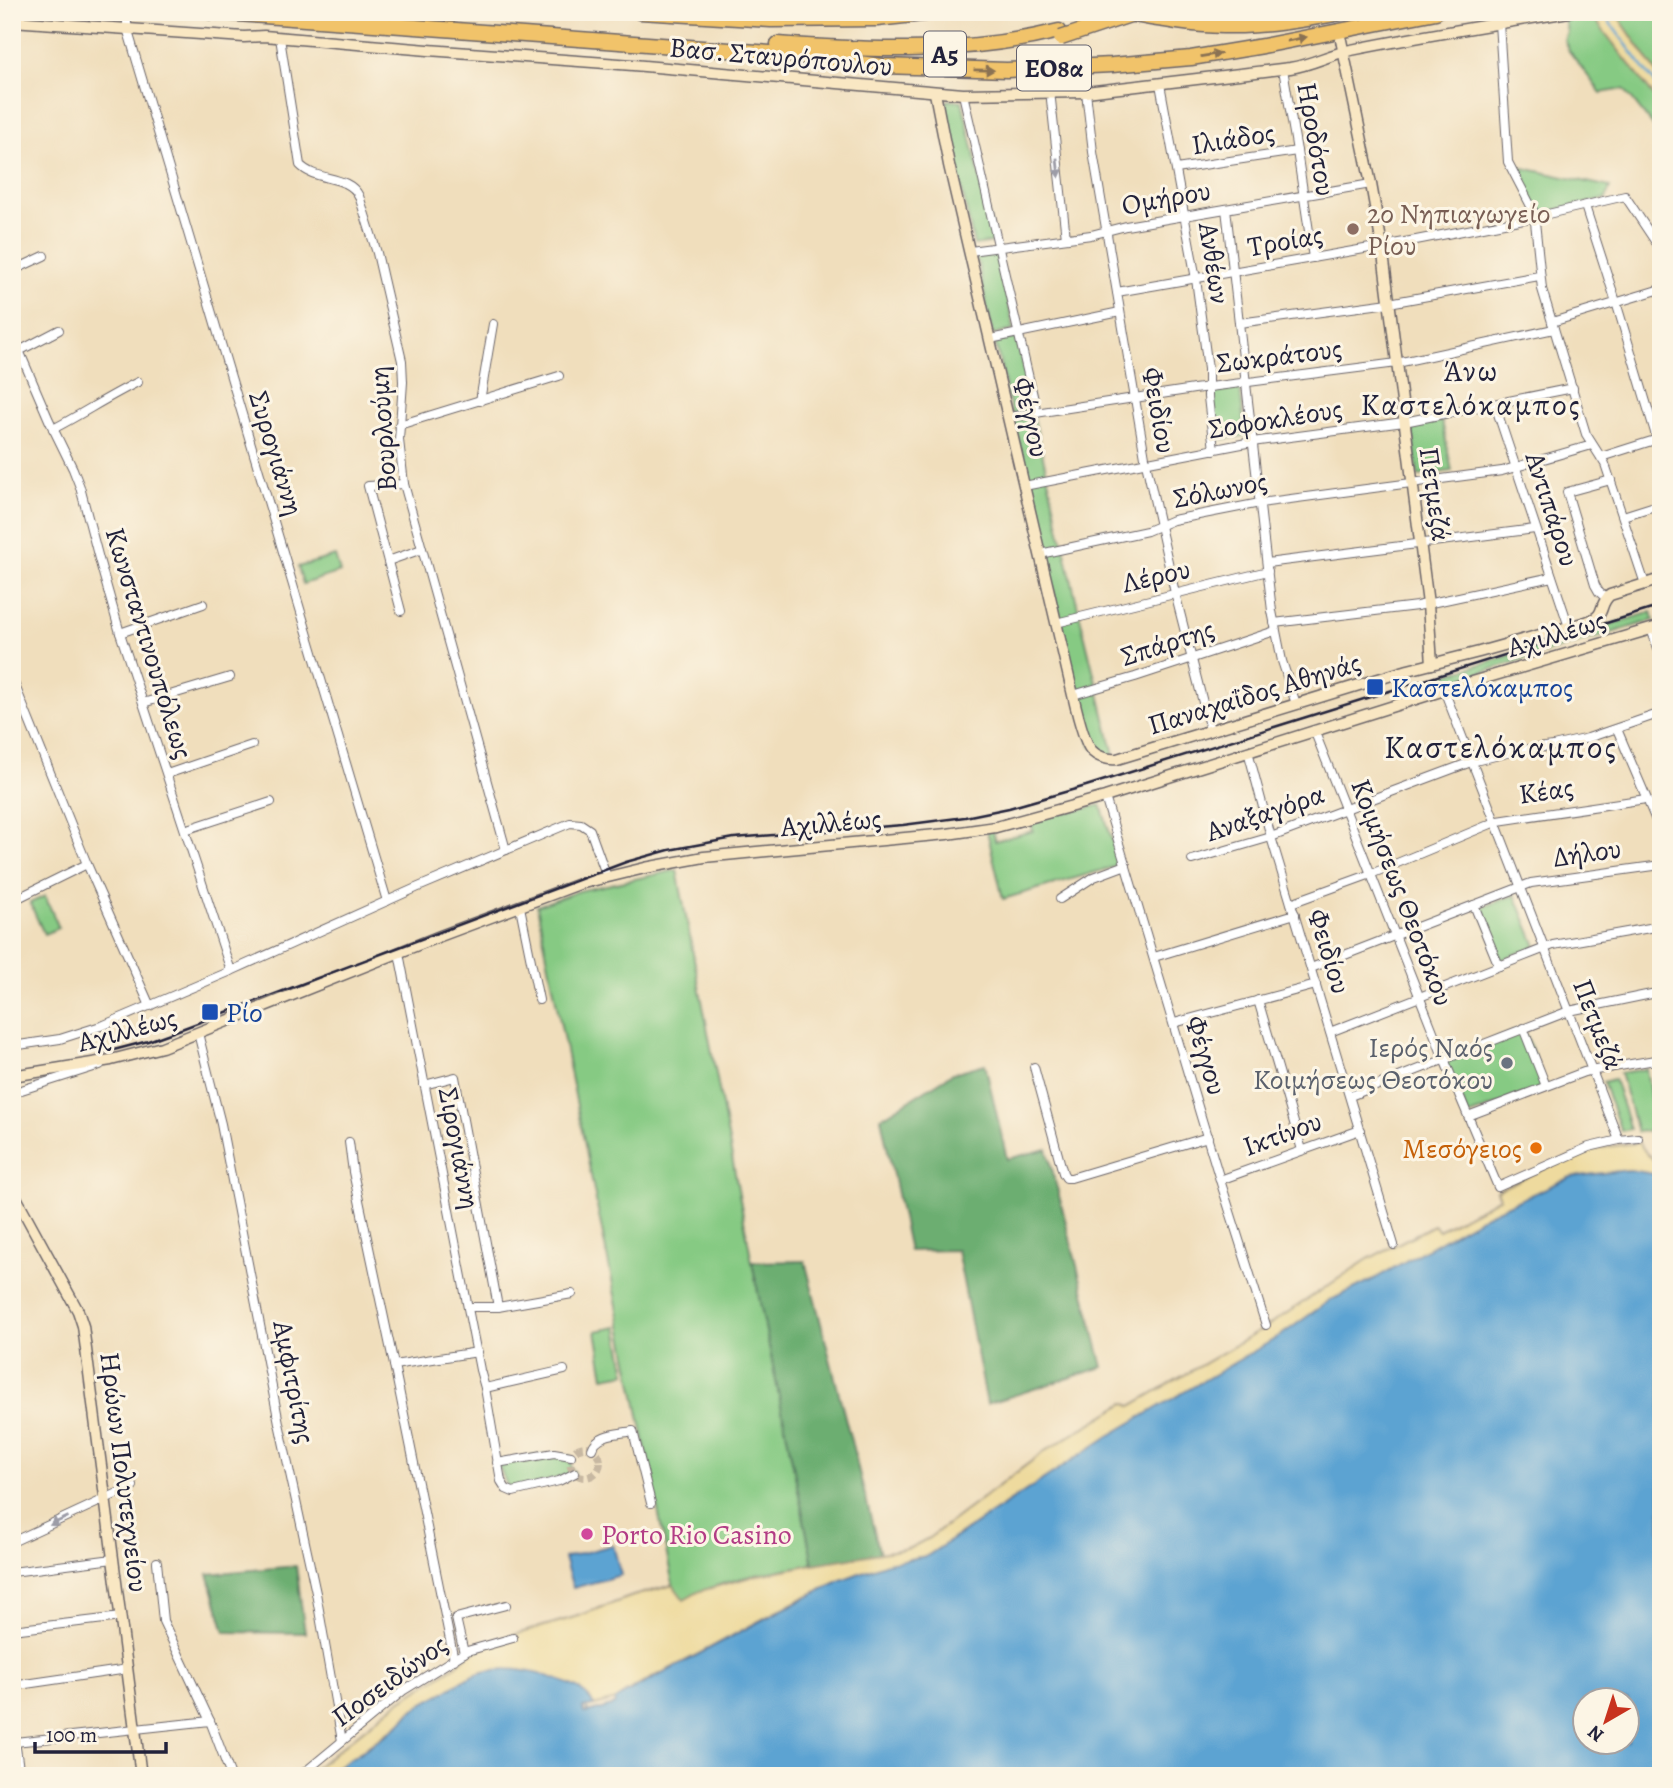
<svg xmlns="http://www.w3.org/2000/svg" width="1673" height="1788" viewBox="0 0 1673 1788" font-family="Alegreya,serif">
<rect width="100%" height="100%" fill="#fcf5e5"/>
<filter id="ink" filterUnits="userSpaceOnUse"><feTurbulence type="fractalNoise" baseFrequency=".0143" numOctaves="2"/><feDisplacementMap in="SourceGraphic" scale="14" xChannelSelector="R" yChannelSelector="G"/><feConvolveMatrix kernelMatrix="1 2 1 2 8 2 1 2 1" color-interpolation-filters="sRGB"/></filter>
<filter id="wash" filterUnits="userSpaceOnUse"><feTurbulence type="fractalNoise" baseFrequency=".00686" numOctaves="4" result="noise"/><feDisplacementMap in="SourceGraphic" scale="28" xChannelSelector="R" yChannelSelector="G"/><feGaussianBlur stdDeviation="1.57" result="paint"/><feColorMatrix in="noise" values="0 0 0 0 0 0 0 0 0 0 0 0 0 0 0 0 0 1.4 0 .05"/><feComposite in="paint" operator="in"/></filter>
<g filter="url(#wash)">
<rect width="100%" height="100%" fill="#f0debc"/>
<g fill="#86ca83" stroke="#54765f" stroke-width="2">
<path d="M1631,12H1661V79L1617,15Z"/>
<path d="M1593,17L1661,105V136L1624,89L1601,93L1569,51L1564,40L1567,31L1564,19Z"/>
<path d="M948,100L962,101L995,242L974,245L944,108Z"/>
<path d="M1519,167L1610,187L1606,199L1541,213L1529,194Z"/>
<path d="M998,252L1014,330L993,335L976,255Z"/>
<path d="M1016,337L1034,410L1012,414L995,342Z"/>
<path d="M1240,388L1245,436L1217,440L1211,392Z"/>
<path d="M1034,418L1081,621L1114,755L1108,756L1092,747L1083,719L1014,421Z"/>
<path d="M1442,421L1452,471L1418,476L1412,427Z"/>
<path d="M335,556L340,572L303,584L298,567Z"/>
<path d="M1652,612L1654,620L1439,685L1436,678Z"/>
<path d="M1101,805L1120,865L1003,899L987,831L993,830L995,841L1033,831L1031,820Z"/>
<path d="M677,870L752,1262L813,1564C770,1572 722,1578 683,1601L673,1585L537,906L579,891Z"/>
<path d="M1515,895L1536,946L1501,960L1480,908Z"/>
<path d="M45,896L59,928L44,934L30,903Z"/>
<path d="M1523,1028L1546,1086L1468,1116L1444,1059Z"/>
<path d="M1646,1069L1656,1130L1637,1132L1620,1073Z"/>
<path d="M1614,1079L1630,1129L1621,1131L1603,1082Z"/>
<path d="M617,1327L626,1373L604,1377L596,1331Z"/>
<path d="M533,1455L571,1456V1467L575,1473L510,1492L497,1463Z"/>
</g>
<g fill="#6cae71" stroke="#476856" stroke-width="2">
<path d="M985,1064L1007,1159L1047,1149L1103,1367L987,1404L957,1250L909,1251L881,1118L953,1073Z"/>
<path d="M805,1261L880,1554L813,1564L752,1262Z"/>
<path d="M296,1566L305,1633L225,1632L208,1574Z"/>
</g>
<g fill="#eeda9e" stroke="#887e6c" stroke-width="2">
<path d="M1617,15L1661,79V105L1593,17Z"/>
<path d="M1639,1143L1647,1154L1654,1160H1661V1181L1660,1175L1629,1170L1571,1177L1488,1214L1376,1278L1329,1301L1280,1336L1109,1436L927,1556C847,1567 775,1613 704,1651C675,1667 641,1681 615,1700L594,1706L589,1697L574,1687L543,1675L518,1670L482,1672L470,1677L411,1711L402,1722L350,1759L321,1776H310V1772L397,1703L457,1665L468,1655L503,1638L575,1617L633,1596L673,1585L684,1600L700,1591L754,1576L813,1564L910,1548L929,1538L1045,1451L1125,1403L1131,1406L1263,1329L1368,1259L1434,1225L1439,1230L1500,1198L1497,1190C1544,1169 1587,1145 1639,1143Z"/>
</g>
<g fill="#5ba3d2" stroke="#3e6286" stroke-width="2" fill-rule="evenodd">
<path d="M1629,1170L1660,1175L1661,1776H321C348,1760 377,1743 401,1723C405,1719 408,1714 412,1711C422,1703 434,1698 444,1692C453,1686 462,1680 472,1676C498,1664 530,1670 556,1679C570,1684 587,1690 594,1706L583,1708L584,1713H587V1709L588,1713L615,1705V1700L621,1696L764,1619L841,1580L887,1563L927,1556L1109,1436L1280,1336L1329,1301L1376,1278L1488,1214L1571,1177ZM1586,1700H1628V1742H1586Z"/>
<path d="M613,1545L621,1575L573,1588L564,1558Z"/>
</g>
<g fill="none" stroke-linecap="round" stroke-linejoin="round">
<path stroke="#5ba3d2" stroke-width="2.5" d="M1602,12L1661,91"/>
</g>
</g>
<g filter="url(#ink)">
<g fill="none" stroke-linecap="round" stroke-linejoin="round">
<circle stroke="#c7b8a2" stroke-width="8" stroke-dasharray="8 4" stroke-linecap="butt" cx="585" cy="1462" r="15"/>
<defs>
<g id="street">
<path d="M127,17V28L387,901"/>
<path d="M1499,23L1508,162L1534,212L1542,289L1586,434L1605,464L1645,584"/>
<path d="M280,38L300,165C316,182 348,174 359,196L377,253L402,361L403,382L399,440L404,484L506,850"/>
<path d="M1283,69L1297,151L1313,258"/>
<path d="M1160,84L1196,279L1208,369V397L1214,450"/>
<path d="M1086,92L1093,152L1146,463L1175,593L1210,730"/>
<path d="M963,94L1037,413"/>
<path d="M1051,100L1066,238"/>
<path d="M1176,169L1297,151"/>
<path d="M1585,206L1616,302L1657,439"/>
<path d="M1226,209L1272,611L1282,661L1296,704"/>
<path d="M970,251L1091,235L1126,226L1371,184"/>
<path d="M12,271L44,256"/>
<path d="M1117,292L1416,240L1535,217L1625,196L1661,250"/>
<path d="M1552,322L1661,289"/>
<path d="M1239,323L1389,303L1539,276"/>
<path d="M12,334L49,420L73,469L80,487L99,559L120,633L231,971"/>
<path d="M990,339L1120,312"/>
<path d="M19,351L59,330"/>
<path d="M480,401L493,324"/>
<path d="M1495,405L1569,627"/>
<path d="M1009,417L1194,389L1397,363L1554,329"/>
<path d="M399,425L559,376"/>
<path d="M53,429C82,414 109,396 138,382"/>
<path d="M1601,457L1661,438"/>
<path d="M1024,486L1252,442L1404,422L1573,388"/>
<path d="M1623,516L1661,504"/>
<path d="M1040,554L1147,531L1173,520L1260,503L1502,471L1592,445"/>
<path d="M388,561L422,549"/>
<path d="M1267,563L1535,529"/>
<path d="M1606,598L1599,592L1595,585L1567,492L1611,480"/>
<path d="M401,611L368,486L404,484"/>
<path d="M1056,623L1268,571"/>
<path d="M1274,623L1417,606L1552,577"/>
<path d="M1651,629L1661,656"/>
<path d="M120,633L203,604"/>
<path d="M12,678L87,864L150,1006"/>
<path d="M1444,690L1619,1140"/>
<path d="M1073,695L1135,677L1275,631"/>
<path d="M143,703L230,677"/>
<path d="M1617,729L1661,832"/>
<path d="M1314,730L1444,1059L1498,1187L1589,1147L1619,1140L1638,1138"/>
<path d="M1248,751L1271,837L1394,1245"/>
<path d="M167,774L252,745"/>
<path d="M1105,797L1220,1180L1266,1325"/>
<path d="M185,830L271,802"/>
<path d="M1192,860L1271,837L1471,762L1515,751L1553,746L1588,738L1661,713"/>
<path d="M1060,899L1094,877L1126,865"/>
<path d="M12,901L87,864"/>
<path d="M1291,903L1371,874L1498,821L1646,799"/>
<path d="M1474,905L1499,966"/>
<path d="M520,907L539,1000"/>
<path d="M399,953L480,1370L485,1388L501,1481L506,1489L513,1492L559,1481L575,1473"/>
<path d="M1154,957L1295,914"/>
<path d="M1311,968L1531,883L1661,865"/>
<path d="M1258,1000L1302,1150"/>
<path d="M1174,1023L1316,985"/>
<path d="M1523,1028L1546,1086"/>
<path d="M1330,1032L1553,945L1661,926"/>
<path d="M198,1033L221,1124L279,1423L316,1593L342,1741"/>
<path d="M12,1046L60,1039L104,1025L231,971L416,888L570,823L581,824L590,830L607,877"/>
<path d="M1034,1067L1063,1173L1066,1178H1071L1208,1137"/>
<path d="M424,1085L455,1077L498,1307"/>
<path d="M12,1093L100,1065"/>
<path d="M1350,1096L1569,1011L1661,992"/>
<path d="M1468,1116L1584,1072L1661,1059"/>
<path d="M349,1142L353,1172L394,1365"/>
<path d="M1220,1180L1360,1130"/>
<path d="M468,1307H498L572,1294"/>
<path d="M485,1388L564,1370"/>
<path d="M592,1449C597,1433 619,1434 633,1431L651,1503"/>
<path d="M497,1463L554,1453L571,1456"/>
<path d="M12,1542L133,1486"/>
<path d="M157,1562L163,1621L210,1721L231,1776"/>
<path d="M12,1572L113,1559"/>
<path d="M12,1630L121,1617"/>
<path d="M464,1653L456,1618L506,1605"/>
<path d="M454,1660L394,1365L478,1352"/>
<path d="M12,1686L128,1669"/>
<path d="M12,1719L20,1776"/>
<path d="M15,1742L210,1721"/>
<path d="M300,1776L404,1690L467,1651L513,1638"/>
</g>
<g id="secondary">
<path d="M12,21L244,37L264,36L428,50L633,65L963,94L1086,92L1290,68C1310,65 1327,56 1346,51C1420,36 1494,24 1569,12"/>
<path d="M1341,40L1371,184L1382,246L1428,604L1432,664"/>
<path d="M935,93L949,165L1073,695C1076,708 1083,740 1091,750C1097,757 1108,760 1117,759L1408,670L1479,652L1586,622C1608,615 1597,606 1610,595L1661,579"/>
<path d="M12,1076L111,1060L162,1047L440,936L579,884L645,868L704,857L947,834L996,827L1105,797L1438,692L1661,626"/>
<path d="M12,1190L78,1311L83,1326L141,1776"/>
</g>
<g id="highway">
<path d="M210,12L784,54L883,66L1007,70L1112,65L1191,58L1263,46L1436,12"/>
<path d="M640,12L771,20L877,19L941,12"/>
<path d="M1116,12C1151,18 1187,25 1223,26C1264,27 1305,20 1346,12"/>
<path d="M778,44C872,51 967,54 1059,31"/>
</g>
</defs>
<use href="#street" stroke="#6a6468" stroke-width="10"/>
<use href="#secondary" stroke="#6a6468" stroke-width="13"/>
<use href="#highway" stroke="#6a6468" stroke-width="17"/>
<use href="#street" stroke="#fff" stroke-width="8"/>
<use href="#secondary" stroke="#f9e7c3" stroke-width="10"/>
<use href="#highway" stroke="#f1c36a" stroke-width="14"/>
<path stroke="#22223b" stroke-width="2.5" d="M106,1052L148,1041L184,1028L626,862L669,850L734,838L903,825L965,817L1009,808L1086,786L1661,606"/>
<defs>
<path id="highway-bridge" d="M1061,38L1139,12"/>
</defs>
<use href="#highway-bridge" stroke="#6a6468" stroke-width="17" stroke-linecap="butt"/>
<use href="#highway-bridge" stroke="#f1c36a" stroke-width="14"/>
</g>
<defs><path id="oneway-solid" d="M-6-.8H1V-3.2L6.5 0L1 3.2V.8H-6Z" transform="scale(1.75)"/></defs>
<g fill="#8a7252">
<use href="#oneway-solid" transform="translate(1297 39) rotate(-11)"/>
<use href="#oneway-solid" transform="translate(1211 55) rotate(-9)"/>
<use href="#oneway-solid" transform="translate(984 70) rotate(1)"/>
</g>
<g fill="#9c9ca7">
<use href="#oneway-solid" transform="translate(1058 168) rotate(84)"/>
<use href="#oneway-solid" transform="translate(59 1521) rotate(155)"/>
</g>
</g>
<circle fill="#8d6e63" stroke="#fcf5e5" stroke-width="2.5" cx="1353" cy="229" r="7"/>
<g fill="#1a4fb4" stroke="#fcf5e5" stroke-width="2.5">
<rect x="1366" y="678" width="18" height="18" rx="3.5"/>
<rect x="201" y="1003" width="18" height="18" rx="3.5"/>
</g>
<circle fill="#6b7280" stroke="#fcf5e5" stroke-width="2.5" cx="1507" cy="1063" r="7"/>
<circle fill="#e8710a" stroke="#fcf5e5" stroke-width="2.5" cx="1536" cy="1148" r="7"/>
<circle fill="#d1479c" stroke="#fcf5e5" stroke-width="2.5" cx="587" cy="1534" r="7"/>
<g text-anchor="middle" stroke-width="6" stroke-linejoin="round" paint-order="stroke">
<g fill="#fcf5e5" stroke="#63616e" stroke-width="2">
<rect x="924" y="31.5" width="42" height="45" rx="5"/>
<rect x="1017" y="45.5" width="74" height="45" rx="5"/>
</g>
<g font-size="26" font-weight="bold" fill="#22223b">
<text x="945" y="63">Α5</text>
<text x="1054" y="77">ΕΟ8α</text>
</g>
<g font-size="28" fill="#22223b" stroke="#fcf5e5">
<text transform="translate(781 56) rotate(5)" y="10">Βασ. Σταυρόπουλου</text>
<text transform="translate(1233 138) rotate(-9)" y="10">Ιλιάδος</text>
<text transform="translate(1317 139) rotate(80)" y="10">Ηροδότου</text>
<text transform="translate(1166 197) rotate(-10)" y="10">Ομήρου</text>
<text transform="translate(1285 240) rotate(-10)" y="10">Τροίας</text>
<text transform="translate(1215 263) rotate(81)" y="10">Ανθέων</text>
<text transform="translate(1279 355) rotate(-7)" y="10">Σωκράτους</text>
<text transform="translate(1160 410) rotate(80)" y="10">Φειδίου</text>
<text transform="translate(1032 417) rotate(77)" y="10">Φέγγου</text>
<text transform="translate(1275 418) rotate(-9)" y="10">Σοφοκλέους</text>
<text transform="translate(382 429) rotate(-94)" y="10">Βουρλούμη</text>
<text transform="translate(277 453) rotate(73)" y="10">Συρογιάννη</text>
<text transform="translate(1220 489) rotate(-11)" y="10">Σόλωνος</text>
<text transform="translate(1436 494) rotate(82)" y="10">Πετμεζά</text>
<text transform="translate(1553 509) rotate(72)" y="10">Αντιπάρου</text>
<text transform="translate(1156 575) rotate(-13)" y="10">Λέρου</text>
<text transform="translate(1556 633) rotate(-17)" y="10">Αχιλλέως</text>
<text transform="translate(1167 642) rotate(-18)" y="10">Σπάρτης</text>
<text transform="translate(150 643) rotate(73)" y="10">Κωνσταντινουπόλεως</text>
<text transform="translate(1254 693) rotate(-17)" y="10">Παναχαΐδος Αθηνάς</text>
<text transform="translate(1546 790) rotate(-8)" y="10">Κέας</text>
<text transform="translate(1265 812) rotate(-19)" y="10">Αναξαγόρα</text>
<text transform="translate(831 822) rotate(-5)" y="10">Αχιλλέως</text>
<text transform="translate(1587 852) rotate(-8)" y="10">Δήλου</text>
<text transform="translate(1403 892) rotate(69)" y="10">Κοιμήσεως Θεοτόκου</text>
<text transform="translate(1330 951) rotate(73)" y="10">Φειδίου</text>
<text transform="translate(1599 1024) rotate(69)" y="10">Πετμεζά</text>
<text transform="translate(127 1029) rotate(-15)" y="10">Αχιλλέως</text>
<text transform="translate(1207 1055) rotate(73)" y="10">Φέγγου</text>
<text transform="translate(1282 1133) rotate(-20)" y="10">Ικτίνου</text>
<text transform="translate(460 1148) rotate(79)" y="10">Σιρογιάννη</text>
<text transform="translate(295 1382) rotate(79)" y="10">Αμφιτρίτης</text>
<text transform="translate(125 1472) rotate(83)" y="10">Ηρώων Πολυτεχνείου</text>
<text transform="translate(389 1680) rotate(-36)" y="10">Ποσειδώνος</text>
</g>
<g font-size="28" fill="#785e54" stroke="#fcf5e5" text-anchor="start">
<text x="1367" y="223">2ο Νηπιαγωγείο<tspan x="1367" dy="32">Ρίου</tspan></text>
</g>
<g font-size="28" fill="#164399" stroke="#fcf5e5" text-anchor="start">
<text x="1391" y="697">Καστελόκαμπος</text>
<text x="226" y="1022">Ρίο</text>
</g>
<g font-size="28" fill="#5b616d" stroke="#fcf5e5" text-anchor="end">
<text x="1493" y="1057">Ιερός Ναός<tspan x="1493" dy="32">Κοιμήσεως Θεοτόκου</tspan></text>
</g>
<g font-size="28" fill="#c56008" stroke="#fcf5e5" text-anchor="end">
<text x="1522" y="1158">Μεσόγειος</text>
</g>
<g font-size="28" fill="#b23c85" stroke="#fcf5e5" text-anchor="start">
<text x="601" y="1544">Porto Rio Casino</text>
</g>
<g font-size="30" letter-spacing="2" fill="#22223b" stroke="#fcf5e5">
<text x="1471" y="381">Άνω<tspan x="1471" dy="34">Καστελόκαμπος</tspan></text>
</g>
<g font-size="32" letter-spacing="2" fill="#22223b" stroke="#fcf5e5">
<text x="1501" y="758">Καστελόκαμπος</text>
</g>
</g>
<rect width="1673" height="1788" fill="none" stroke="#fcf5e5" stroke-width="42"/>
<g transform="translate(1606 1721) rotate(219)"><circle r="33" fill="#fcf5e5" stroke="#a5a1a1" stroke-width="2"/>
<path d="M0-5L12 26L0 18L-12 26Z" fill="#c8321e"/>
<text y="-10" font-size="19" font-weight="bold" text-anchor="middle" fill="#22223b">N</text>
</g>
<path d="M35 1742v10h131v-10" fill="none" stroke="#22223b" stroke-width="3.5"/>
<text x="46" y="1742" font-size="21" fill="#22223b" stroke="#fcf5e5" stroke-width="5" paint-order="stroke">100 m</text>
</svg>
